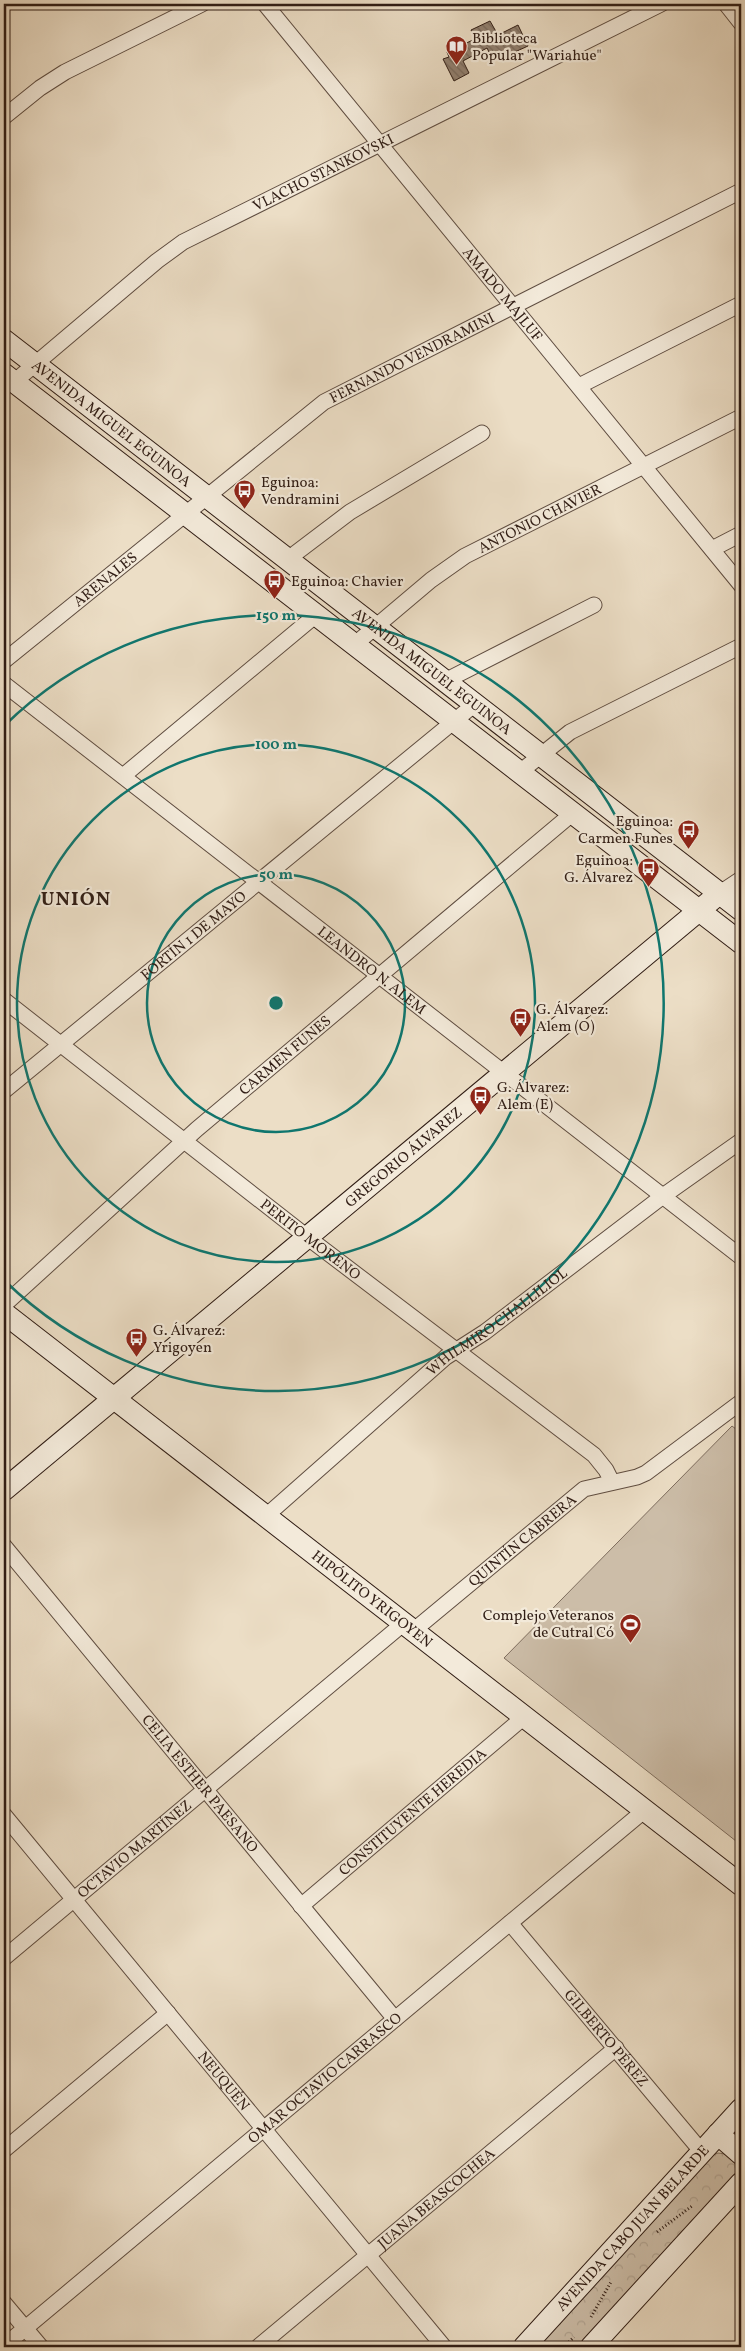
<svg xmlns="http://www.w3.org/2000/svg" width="745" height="2351" viewBox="0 0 745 2351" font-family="Vollkorn,serif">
<defs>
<pattern id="park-crowns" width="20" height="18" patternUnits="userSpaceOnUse" patternTransform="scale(1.25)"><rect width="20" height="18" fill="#ccbda8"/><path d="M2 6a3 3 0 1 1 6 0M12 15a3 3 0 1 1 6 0" fill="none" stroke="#b0a290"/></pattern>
<pattern id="building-back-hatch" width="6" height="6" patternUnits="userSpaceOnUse" patternTransform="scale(1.25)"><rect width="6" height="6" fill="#928171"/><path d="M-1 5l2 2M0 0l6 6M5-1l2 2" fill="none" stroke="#78695c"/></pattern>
</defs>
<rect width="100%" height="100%" fill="#ecdec6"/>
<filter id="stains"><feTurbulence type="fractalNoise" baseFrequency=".004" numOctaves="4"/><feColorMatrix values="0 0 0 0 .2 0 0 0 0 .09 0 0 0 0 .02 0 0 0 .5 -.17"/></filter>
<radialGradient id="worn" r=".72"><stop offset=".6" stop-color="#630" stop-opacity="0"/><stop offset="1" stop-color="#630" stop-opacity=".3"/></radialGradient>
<path fill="url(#park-crowns)" stroke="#7e6d5e" d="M718,2153C734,2154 740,2167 733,2180L579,2347H535L713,2155Z"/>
<path fill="#ccbda8" stroke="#7e6d5e" d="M732,1426L741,1433V1845L504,1658Z"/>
<path fill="url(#building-back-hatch)" stroke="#301d15" d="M490,21L498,35L518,25L528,46L506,56L504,52L492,58L487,48L463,61L469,73L454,81L443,59L449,57L447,52L475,39L471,30Z"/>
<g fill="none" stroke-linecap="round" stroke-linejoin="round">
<defs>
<g id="street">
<path id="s1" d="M265,4L741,585"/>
<path d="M726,4L741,23"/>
<path d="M4,117L40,88L65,72L202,4"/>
<path id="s2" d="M14,382L157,261L183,242L661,4"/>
<path d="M579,386L741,304"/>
<path d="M712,549L741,534"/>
<path d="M288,559L350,512L482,433"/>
<path id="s3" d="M354,645L431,580L465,556L741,417"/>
<path id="s4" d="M4,661L324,402L741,191"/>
<path d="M445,681L594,605"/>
<path id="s5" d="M4,684L741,1257"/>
<path d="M520,772L570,732L741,646"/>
<path d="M123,776L316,615"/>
<path d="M720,893L741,879"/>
<path id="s6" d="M4,1000L307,1237L594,1455L606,1470L612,1482"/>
<path id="s7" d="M4,1091L475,704"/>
<path id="s8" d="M4,1305L197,1129L573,813"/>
<path id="s9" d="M266,1516L446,1357L485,1332L663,1196L741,1141"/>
<path id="s10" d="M4,1546L395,2019"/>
<path id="s11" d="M413,1631L584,1489L637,1477L646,1473L741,1402"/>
<path id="s12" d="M4,1815L444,2347"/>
<path id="s13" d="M301,1906L524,1717"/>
<path id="s14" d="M510,1923L702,2152"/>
<path id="s15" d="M4,1958L404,1623"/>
<path d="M4,2150L168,2013"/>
<path d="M4,2303L41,2347"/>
<path id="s16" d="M4,2346L645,1810"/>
<path id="s17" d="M258,2347L616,2048"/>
</g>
<g id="secondary">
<path id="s18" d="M4,340L741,910"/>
<path d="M4,374L741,943"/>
<path id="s19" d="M4,1313L741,1885"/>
<path id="s20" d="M4,1490L720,893"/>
<path d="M718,2134L741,2154"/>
<path id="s21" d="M524,2347L741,2109"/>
<path d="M591,2347L741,2183"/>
</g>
</defs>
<use href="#street" stroke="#5f4d41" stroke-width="17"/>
<use href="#secondary" stroke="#301d15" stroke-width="23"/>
<g stroke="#301d15" stroke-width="3" stroke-dasharray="1 2.5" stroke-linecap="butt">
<path d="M657,2232L692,2206"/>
<path d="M591,2317L611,2282"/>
<path d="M564,2347L574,2337"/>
</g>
<use href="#street" stroke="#f3eada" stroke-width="15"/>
<use href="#secondary" stroke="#f3eada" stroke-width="21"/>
</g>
<g fill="none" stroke="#0f766e" stroke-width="2.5">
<circle cx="276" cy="1003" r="129"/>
<circle cx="276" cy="1003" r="259"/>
<path d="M4 726A388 388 0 1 1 4 1280"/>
</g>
<defs>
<symbol id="library-pin" viewBox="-11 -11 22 30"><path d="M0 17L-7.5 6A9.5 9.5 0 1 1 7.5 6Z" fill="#8f2418" stroke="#f3eada"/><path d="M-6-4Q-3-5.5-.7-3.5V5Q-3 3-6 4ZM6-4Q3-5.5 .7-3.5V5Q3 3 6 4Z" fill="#fff"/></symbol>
<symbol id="bus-pin" viewBox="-11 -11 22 30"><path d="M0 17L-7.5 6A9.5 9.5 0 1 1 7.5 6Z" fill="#8f2418" stroke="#f3eada"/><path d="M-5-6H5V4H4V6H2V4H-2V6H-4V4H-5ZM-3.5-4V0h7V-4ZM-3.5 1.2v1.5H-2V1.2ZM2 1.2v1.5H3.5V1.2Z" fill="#fff"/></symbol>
<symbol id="stadium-pin" viewBox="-11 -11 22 30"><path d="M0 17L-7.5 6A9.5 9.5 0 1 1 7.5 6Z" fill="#8f2418" stroke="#f3eada"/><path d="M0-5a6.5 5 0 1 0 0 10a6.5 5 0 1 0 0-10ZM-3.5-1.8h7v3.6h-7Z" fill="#fff"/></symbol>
</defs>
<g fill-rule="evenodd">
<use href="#library-pin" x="444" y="34" width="25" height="34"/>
<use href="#bus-pin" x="232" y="478" width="25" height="34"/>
<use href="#bus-pin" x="262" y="568" width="25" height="34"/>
<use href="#bus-pin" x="676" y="818" width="25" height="34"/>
<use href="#bus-pin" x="636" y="856" width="25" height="34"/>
<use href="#bus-pin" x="508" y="1006" width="25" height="34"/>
<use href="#bus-pin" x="468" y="1084" width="25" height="34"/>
<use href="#bus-pin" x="124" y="1326" width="25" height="34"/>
<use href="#stadium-pin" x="618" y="1612" width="25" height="34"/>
</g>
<g text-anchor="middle" stroke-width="4.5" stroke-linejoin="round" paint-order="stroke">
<g font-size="15" fill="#301d15" stroke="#f3eada" text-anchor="start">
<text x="472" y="43">Biblioteca<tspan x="472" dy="17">Popular "Wariahue"</tspan></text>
<text x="261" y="487">Eguinoa:<tspan x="261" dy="17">Vendramini</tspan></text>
<text x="291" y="586">Eguinoa: Chavier</text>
<text x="673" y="826" text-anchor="end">Eguinoa:<tspan x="673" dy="17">Carmen Funes</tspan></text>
<text x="633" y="865" text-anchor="end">Eguinoa:<tspan x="633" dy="17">G. Álvarez</tspan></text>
<text x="536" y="1014">G. Álvarez:<tspan x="536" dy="17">Alem (O)</tspan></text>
<text x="497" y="1092">G. Álvarez:<tspan x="497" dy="17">Alem (E)</tspan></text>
<text x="153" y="1335">G. Álvarez:<tspan x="153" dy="17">Yrigoyen</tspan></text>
<text x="614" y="1620" text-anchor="end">Complejo Veteranos<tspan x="614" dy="17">de Cutral Có</tspan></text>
</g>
<g font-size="15" fill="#301d15" stroke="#f3eada">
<text dy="5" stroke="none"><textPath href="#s2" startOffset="376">VLACHO STANKOVSKI</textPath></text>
<text dy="5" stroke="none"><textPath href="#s1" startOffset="375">AMADO MAJLUF</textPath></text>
<text dy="5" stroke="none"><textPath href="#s4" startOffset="510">FERNANDO VENDRAMINI</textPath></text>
<text dy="5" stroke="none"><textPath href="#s18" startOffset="136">AVENIDA MIGUEL EGUINOA</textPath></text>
<text dy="5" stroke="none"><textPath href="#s3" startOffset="226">ANTONIO CHAVIER</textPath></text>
<text dy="5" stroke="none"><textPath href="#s4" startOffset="130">ARENALES</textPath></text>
<text dy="5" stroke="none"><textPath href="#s18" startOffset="541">AVENIDA MIGUEL EGUINOA</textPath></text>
<text dy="5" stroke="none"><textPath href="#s7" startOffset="245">FORTÍN 1 DE MAYO</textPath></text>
<text dy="5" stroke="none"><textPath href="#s5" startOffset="466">LEANDRO N. ALEM</textPath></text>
<text dy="5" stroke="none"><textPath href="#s8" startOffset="376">CARMEN FUNES</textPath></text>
<text dy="5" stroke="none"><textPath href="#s20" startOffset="520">GREGORIO ÁLVAREZ</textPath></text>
<text dy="5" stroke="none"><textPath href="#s6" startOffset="389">PERITO MORENO</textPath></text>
<text dy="5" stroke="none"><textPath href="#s9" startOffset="302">WHILMIRO CHALLILIOL</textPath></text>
<text dy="5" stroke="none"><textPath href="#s11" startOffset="142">QUINTÍN CABRERA</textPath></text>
<text dy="5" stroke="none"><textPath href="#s19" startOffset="466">HIPÓLITO YRIGOYEN</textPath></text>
<text dy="5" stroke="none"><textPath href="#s10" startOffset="308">CELIA ESTHER PAESANO</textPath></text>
<text dy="5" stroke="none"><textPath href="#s13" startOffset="146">CONSTITUYENTE HEREDIA</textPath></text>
<text dy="5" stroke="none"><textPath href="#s15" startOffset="170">OCTAVIO MARTÍNEZ</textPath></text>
<text dy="5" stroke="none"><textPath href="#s14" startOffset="150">GILBERTO PÉREZ</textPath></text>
<text dy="5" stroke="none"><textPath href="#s16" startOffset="418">OMAR OCTAVIO CARRASCO</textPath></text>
<text dy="5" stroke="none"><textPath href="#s12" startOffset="345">NEUQUÉN</textPath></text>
<text dy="5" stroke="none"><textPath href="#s17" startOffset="232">JUANA BEASCOCHEA</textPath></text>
<text dy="5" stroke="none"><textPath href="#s21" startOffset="161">AVENIDA CABO JUAN BELARDE</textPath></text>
</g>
<g font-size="20" font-weight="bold" letter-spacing="1" fill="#301d15" stroke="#f3eada">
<text x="76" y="905">UNIÓN</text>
</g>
</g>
<circle cx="276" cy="1003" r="8" fill="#0f766e" stroke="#f3eada" stroke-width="2.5"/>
<g font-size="15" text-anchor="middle" font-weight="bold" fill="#0f766e" stroke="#f3eada" stroke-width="4.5" stroke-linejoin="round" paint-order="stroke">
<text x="276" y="620">150 m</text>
<text x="276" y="749">100 m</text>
<text x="276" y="879">50 m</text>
</g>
<rect width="745" height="2351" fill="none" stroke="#ecdec6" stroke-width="20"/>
<rect x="5" y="5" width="735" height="2341" fill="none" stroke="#301d15" stroke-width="2.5"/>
<rect x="10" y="10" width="725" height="2331" fill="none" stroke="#301d15"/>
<rect width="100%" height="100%" filter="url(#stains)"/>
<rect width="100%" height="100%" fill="url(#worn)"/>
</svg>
